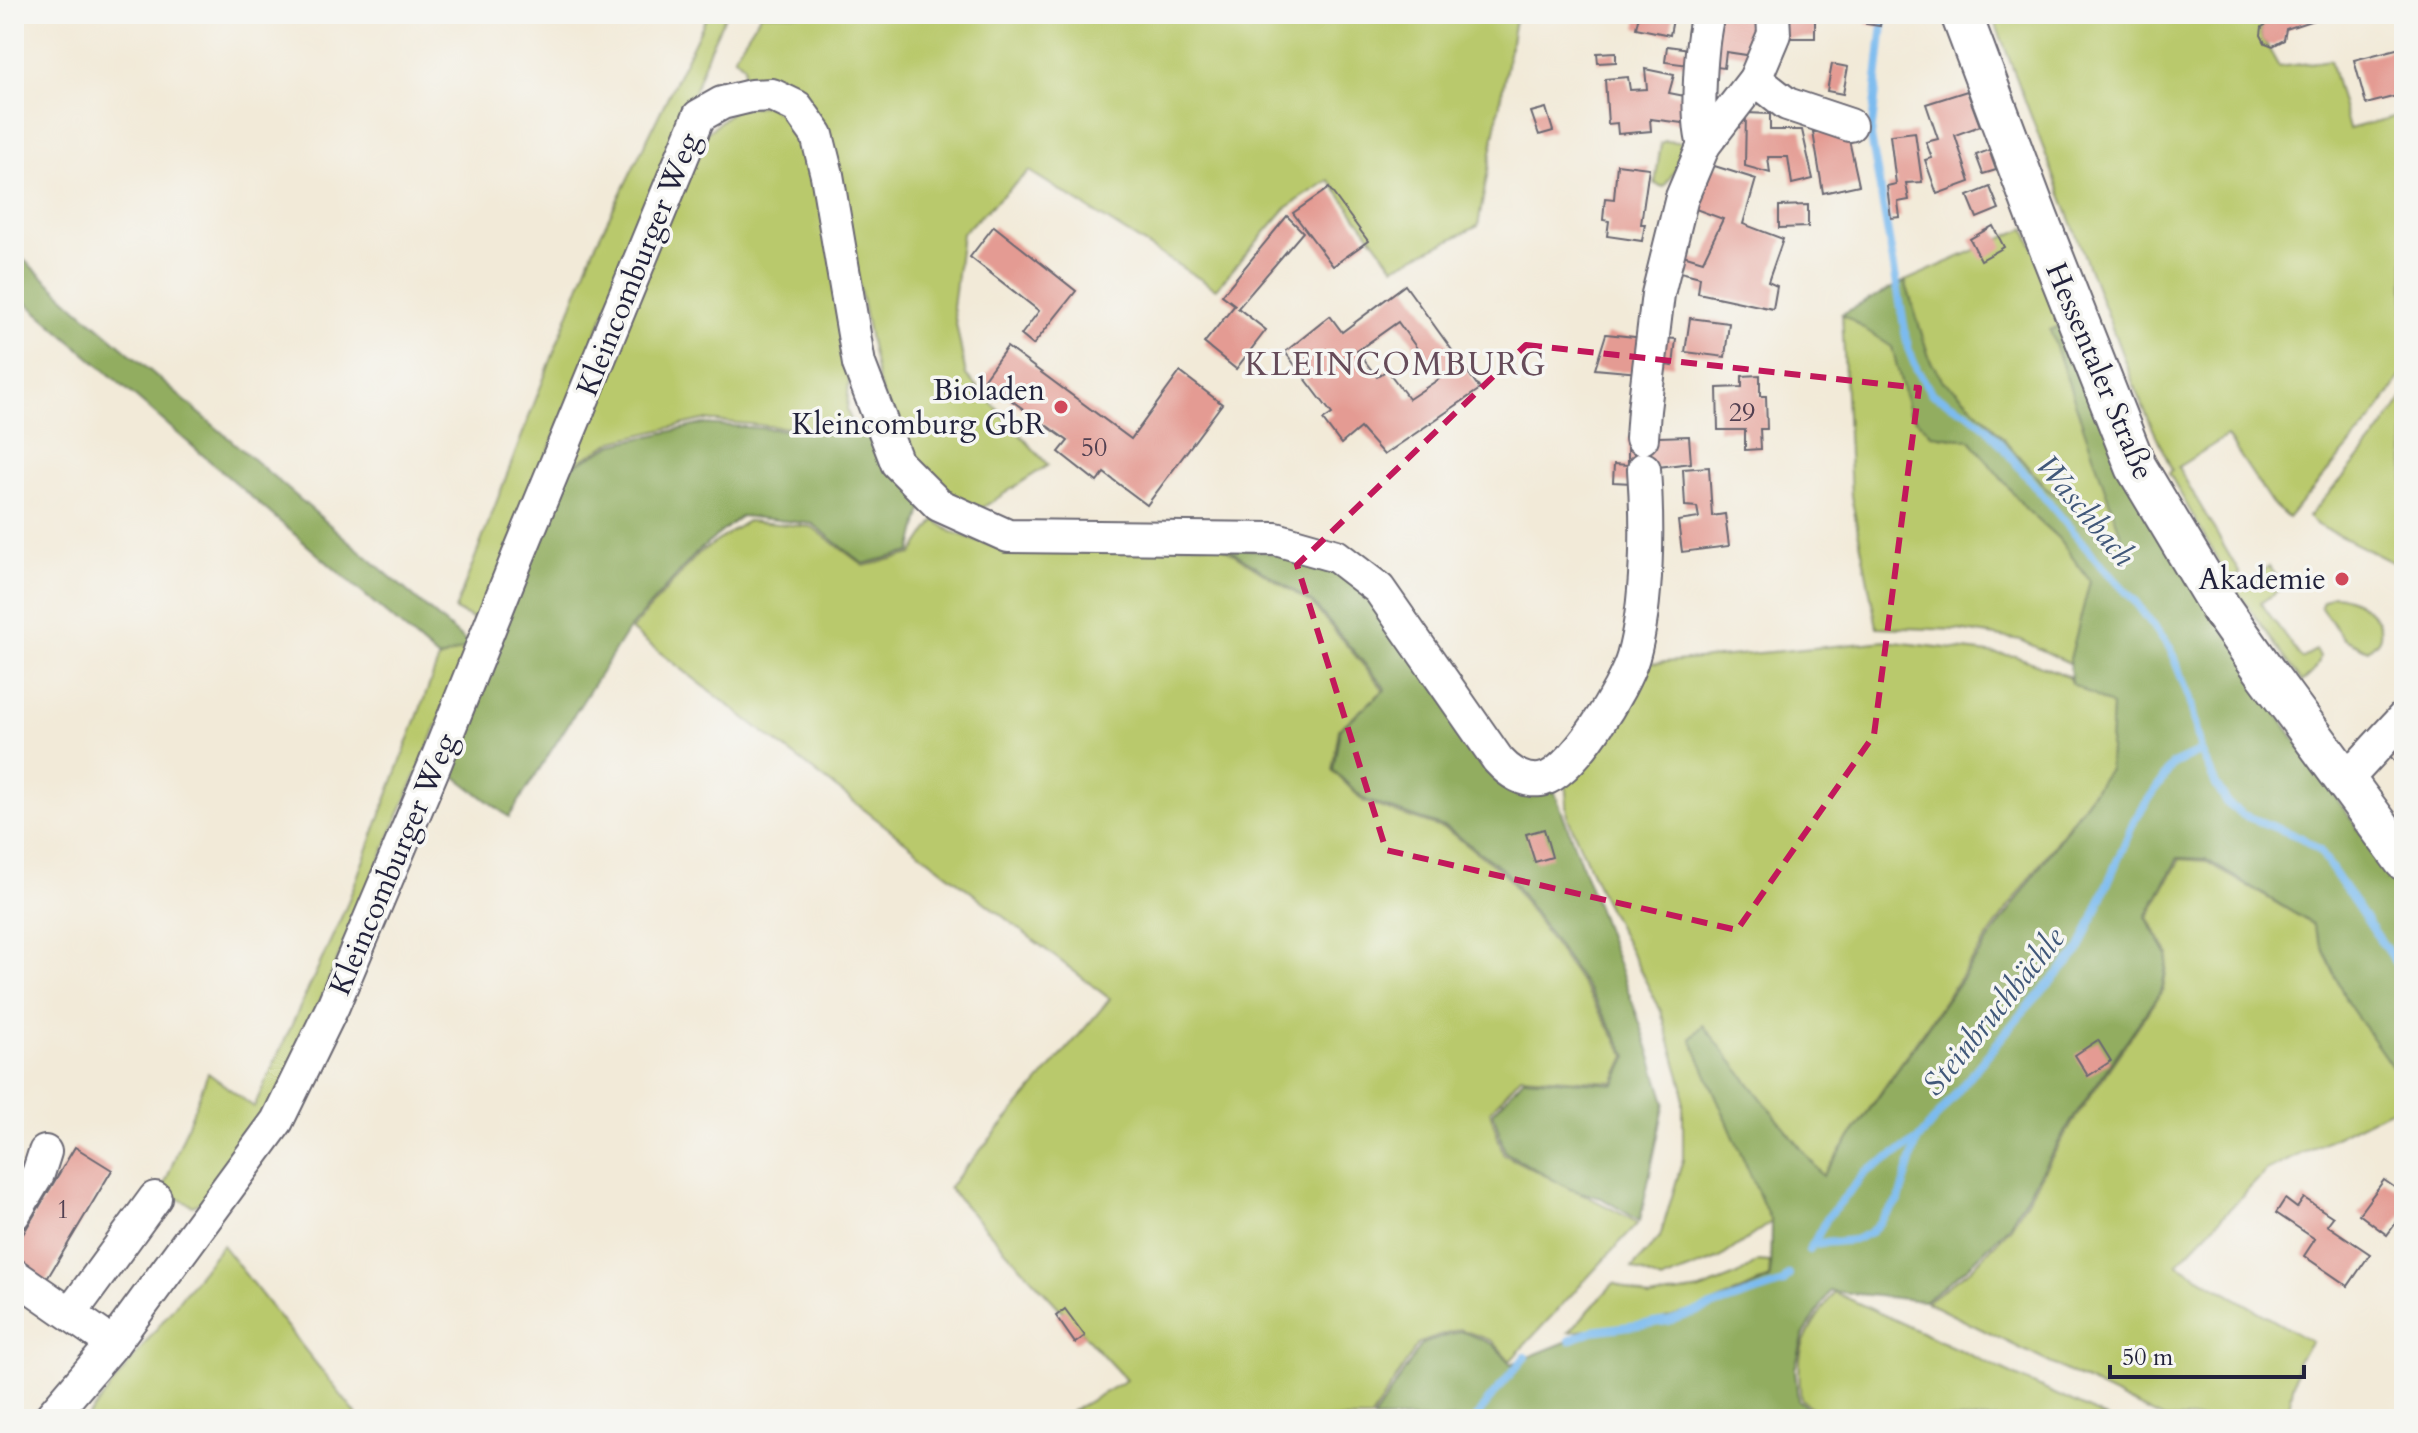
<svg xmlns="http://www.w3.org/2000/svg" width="2418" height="1433" viewBox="0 0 2418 1433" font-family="Cardo,serif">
<rect width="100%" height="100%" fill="#f6f6f2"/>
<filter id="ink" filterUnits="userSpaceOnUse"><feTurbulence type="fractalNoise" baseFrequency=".0125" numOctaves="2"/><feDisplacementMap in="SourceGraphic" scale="16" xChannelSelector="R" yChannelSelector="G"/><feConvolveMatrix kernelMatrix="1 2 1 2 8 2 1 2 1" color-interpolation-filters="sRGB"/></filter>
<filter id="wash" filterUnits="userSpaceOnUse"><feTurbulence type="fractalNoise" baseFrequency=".006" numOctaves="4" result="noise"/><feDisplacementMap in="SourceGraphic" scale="32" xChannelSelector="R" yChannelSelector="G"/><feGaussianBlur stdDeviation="1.8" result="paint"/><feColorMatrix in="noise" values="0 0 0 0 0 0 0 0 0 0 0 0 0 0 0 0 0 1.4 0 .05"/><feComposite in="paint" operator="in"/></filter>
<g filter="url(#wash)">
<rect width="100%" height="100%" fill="#f2ead8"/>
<g fill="#b9c96c" stroke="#6e7654" stroke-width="2">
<path d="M708,14H726L710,48L688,108L479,622L455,610L594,248Z"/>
<path d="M761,14H1516L1478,226L1394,267L1329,180L1285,209L1216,289L1029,171L962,233L953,308L966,375L1048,465L979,510L937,487L900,444L878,381L837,172L770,84L743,80L744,66L734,56Z"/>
<path d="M1992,14H2265L2271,21L2262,27L2261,35L2279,67L2330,60L2349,129L2404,114V372L2372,420L2288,518L2273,505L2227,436L2178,467L2240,574L2229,581L2169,473L2172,470L2138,396Z"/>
<path d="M768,105L807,136L851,351L847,410L856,434L703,420L614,441L560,472L697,141L735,109Z"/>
<path d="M1665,141L1692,143L1664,187L1655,184L1661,143Z"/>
<path d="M2025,228L2067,323L2051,330L2124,541L2047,489L1987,420L1956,390L1943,381L1930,360L1905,281Z"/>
<path d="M1842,314L1892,347L1909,412L1932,435L1970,440L2026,509L2058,538L2090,581L2070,659L2071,664L2021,640L1958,630L1877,627L1851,496Z"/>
<path d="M2404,396V568L2317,525L2308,517C2343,478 2377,440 2404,396Z"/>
<path d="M935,520L952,532L1006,550L1218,544L1312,604L1384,690L1339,729L1332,770L1364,802L1447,830L1505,874L1588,993L1626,1056L1614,1082L1521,1076L1490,1111L1503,1154C1548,1178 1594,1198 1638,1223L1510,1361L1493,1341L1460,1329L1419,1343L1370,1419H1058L1126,1380L948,1188L1110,999L631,630L698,554L747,521L812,527L864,566L912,554Z"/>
<path d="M2269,566L2284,586L2261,603L2302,659L2315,650L2320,656C2318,669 2312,674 2302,682L2237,591Z"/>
<path d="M2333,595C2351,595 2384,614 2380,635C2379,642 2373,645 2368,650L2344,639L2321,608L2322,603Z"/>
<path d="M1886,641L2015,656L2068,676L2071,683L2112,706L2109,769L2008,908L1823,1176L1703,1025L1691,1038L1771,1222L1720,1258L1661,1281L1632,1268L1660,1237L1683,1159V1087L1661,1011L1602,896L1568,818L1565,779L1647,662L1655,663Z"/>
<path d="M471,646L288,1076L209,1199L193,1206L162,1191L208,1073L254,1107L346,907L439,659Z"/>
<path d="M2180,859L2205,861L2312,924L2347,1002L2404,1084V1103L2266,1171L2177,1264L2311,1342L2298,1360L2287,1419H2164L1926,1302L1972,1268L2011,1227L2072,1123L2163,990L2169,955L2148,917Z"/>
<path d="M222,1245L360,1419H86Z"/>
<path d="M1758,1261L1770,1262L1769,1278L1703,1308L1642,1324L1569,1332L1614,1283L1649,1298L1700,1290L1738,1275Z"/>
<path d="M1834,1292L2109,1419H1824L1801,1399C1794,1346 1806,1334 1834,1292Z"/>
</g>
<g fill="#92ad60" stroke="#5a684e" stroke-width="2">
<path d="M14,251L78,309L471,646L439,659L14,292Z"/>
<path d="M1905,281L1930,360L1943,381L1956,390L1987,420L2047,489L2123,541L2050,330L2067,323L2274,709L2404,894V1084L2347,1002L2312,924L2205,859L2178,858L2146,917L2168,956L2162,989L2071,1121L2008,1227L1969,1266L1924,1301L1830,1291L1804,1334L1795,1369L1798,1400L1821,1419H1373L1422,1344L1461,1331L1493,1344L1511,1364L1583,1335L1642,1324L1704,1309L1770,1279L1771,1222L1691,1039L1703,1025L1823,1176L2109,769L2112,706L2071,683L2070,659L2090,581L2058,538L2026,509L1970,440L1932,435L1909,412L1892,347L1842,314Z"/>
<path d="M703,424L871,436L923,505L911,552L863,564L813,524L741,516L696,553L628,630L509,817L456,777L447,756L559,473L614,444Z"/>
<path d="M1221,544L1333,565L1376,601L1494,769L1551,782L1644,1034L1665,1102L1640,1221L1601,1198L1570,1189L1505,1152L1493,1112L1524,1078L1615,1084L1628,1056L1590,992L1506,872L1447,828L1365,800L1333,770L1340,729L1386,689L1313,603Z"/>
</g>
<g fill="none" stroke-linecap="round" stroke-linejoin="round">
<g stroke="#7bbbef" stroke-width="8">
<path d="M1884,14L1871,137L1908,348L1917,370L1932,394L1967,412L1987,428L2099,563L2134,600L2170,648L2190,699L2201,751L2216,785L2228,804L2243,815L2300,837L2319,850L2404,975"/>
<path d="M1813,1244L1827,1218L1866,1172L1917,1141"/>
<path d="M1809,1250L1813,1244L1854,1240L1871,1232L1899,1200L1917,1141L2021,1014L2079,951L2135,819L2173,764L2201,751"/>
<path d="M1570,1340L1592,1331L1669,1321L1783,1283L1789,1275"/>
<path d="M1476,1419L1483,1407L1525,1357"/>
</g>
</g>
<g id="blocks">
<g fill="#e49b93" fill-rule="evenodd">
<path d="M1639,14H1674L1670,35L1636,28Z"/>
<path d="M1715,14H1744L1766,17L1760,57L1726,52L1724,68L1708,66Z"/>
<rect x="1782" y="14" width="33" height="24"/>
<path d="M1868,14H1882L1880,26L1866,24Z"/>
<path d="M2265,14L2288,17L2297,14L2329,15L2286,29L2284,40L2273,46L2265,43L2261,35L2262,27L2271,21Z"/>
<path d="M1667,46L1698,50L1697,66L1665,62Z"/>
<path d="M2404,47V94L2366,104L2354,60Z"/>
<path d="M1616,52V62L1598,63L1597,53Z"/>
<path d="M1832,64L1848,67L1843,94L1827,91Z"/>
<path d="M1645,69L1674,75L1669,93L1695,98L1690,124L1650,119L1651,131L1618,134L1617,123L1608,124L1605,79L1628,77L1630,90L1647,89Z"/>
<path d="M1967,91L1980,126L1955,135L1970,182L1937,194L1925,160L1932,158L1926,142L1938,139L1926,104Z"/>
<path d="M1546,108L1553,131L1539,135L1531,112Z"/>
<path d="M1746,113L1770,114V130H1802L1813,179L1792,184L1788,157H1768L1770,173L1745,166Z"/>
<path d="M1847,131L1859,185L1823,193L1813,132Z"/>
<path d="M1915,132L1922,182L1906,183L1909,200L1898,202L1900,217L1891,218L1887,186L1896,184L1890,135Z"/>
<path d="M1989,150L1996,170L1983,174L1976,155Z"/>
<path d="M1617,164L1649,168L1641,224H1645L1642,241L1607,236L1609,221L1603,220L1605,198L1614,199Z"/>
<path d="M1708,164L1756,179L1743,224L1783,239L1768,282L1777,286L1773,309L1698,293L1700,277L1669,269L1673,252L1703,261L1723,219L1690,207Z"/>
<path d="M1990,187L1999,209L1977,218L1968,196Z"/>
<path d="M1329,188L1368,241L1333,266L1293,213Z"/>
<path d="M1808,205V227L1779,228V206Z"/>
<path d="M1287,216L1303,232L1238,308L1266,330L1236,369L1204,343L1235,305L1222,295Z"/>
<path d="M994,226L1076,291L1033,345L1021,335L1039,311L970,257Z"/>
<path d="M1993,226L2004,247L1981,260L1970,239Z"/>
<path d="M1405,285L1480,389L1384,455L1360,428L1341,444L1323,420L1332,414L1285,352L1330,316L1342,332ZM1398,322L1439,379L1409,399L1387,370L1377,377L1357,351Z"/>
<path d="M1690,318L1729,323L1725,357L1685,352Z"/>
<path d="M1606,334L1644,338L1639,373L1595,369Z"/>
<path d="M1662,338L1676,339L1673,366L1659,364Z"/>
<path d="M1007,347L1131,439L1180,372L1222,404L1147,505L1104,473L1097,482L1059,452L1068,441L983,380Z"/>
<path d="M1760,375V396H1766L1767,429H1760L1761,449L1745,450V430H1718L1717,388L1742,387V376Z"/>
<path d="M1689,436L1691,463L1658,467L1632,483L1613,482L1614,464L1628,465V438Z"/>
<path d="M1709,467L1712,516L1725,514L1729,546L1682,552L1678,521L1699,518L1697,507L1685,506L1683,469Z"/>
<path d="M2404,740V768L2401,771L2387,751Z"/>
<path d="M1544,829L1552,857L1535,862L1526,834Z"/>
<path d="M2098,1040L2111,1061L2088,1076L2075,1055Z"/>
<path d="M75,1147L112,1170L44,1284L14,1266V1249Z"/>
<path d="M2384,1180L2404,1194V1212L2387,1235L2359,1214Z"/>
<path d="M2304,1198L2333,1217L2327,1225L2370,1254L2348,1286L2304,1256L2315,1239L2276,1213L2285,1199L2297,1208Z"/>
<path d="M1065,1309L1085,1336L1075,1343L1056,1316Z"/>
</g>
</g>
</g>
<g filter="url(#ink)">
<use href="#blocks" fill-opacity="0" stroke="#6b6872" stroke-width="2"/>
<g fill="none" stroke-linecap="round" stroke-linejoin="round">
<defs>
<g id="minor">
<path d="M1755,79L1787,104L1850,125"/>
<path d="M1704,145C1695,118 1701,42 1708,14"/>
<path d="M1642,438L1644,410L1658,294L1682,197L1704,145L1755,79L1774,34L1773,14"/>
<path d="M2346,780L2404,717"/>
<path d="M14,1214L38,1174L45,1152"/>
<path d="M14,1275L113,1344"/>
<path d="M71,1313L155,1198"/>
<path d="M49,1419L113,1344L277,1121L333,1006L433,769L519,554L699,116L722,103L751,96L772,95L797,107L817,135L827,175L859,364L897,463L939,505L1008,536L1276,539L1336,556L1379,589L1498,760C1509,772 1523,782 1540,780C1571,777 1625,686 1633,657C1648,603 1648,525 1644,469"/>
</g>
<path id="major" d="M1961,14L2038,219L2136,467L2221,609L2266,673L2404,860"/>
</defs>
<use href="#minor" stroke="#6b6872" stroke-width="36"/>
<use href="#major" stroke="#6b6872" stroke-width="44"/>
<use href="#minor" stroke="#fff" stroke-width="32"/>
<use href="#major" stroke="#fff" stroke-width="40"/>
</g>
</g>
<path fill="none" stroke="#c2185b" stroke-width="6" stroke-dasharray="16 10" stroke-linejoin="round" d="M1526,345L1919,388L1874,735L1737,930L1386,850L1297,565Z"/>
<g fill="#d1495b" stroke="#f6f6f2" stroke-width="3">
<circle cx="1061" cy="407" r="8"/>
<circle cx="2342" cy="579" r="8"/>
</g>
<g text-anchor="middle" stroke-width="7" stroke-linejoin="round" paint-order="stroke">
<g font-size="26" fill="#524051">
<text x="1742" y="421">29</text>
<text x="1094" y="456">50</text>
<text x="63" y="1218">1</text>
</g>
<g font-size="30" fill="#22223b" stroke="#f6f6f2">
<text transform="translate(638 264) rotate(-68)" y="10">Kleincomburger Weg</text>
<text transform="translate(2100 371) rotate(67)" y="10">Hessentaler Straße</text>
<text transform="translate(393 864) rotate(-67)" y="10">Kleincomburger Weg</text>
</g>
<g font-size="30" fill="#22223b" stroke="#f6f6f2" text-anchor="end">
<text x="1045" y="400">Bioladen<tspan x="1045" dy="34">Kleincomburg GbR</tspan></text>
<text x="2326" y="589">Akademie</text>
</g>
<g font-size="32" letter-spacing="2" fill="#664c5a" stroke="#f6f6f2">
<text x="1396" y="375">KLEINCOMBURG</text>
</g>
<g font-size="32" font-style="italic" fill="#41587a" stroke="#f6f6f2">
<text transform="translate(2086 510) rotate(50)" y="11">Waschbach</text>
<text transform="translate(1993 1011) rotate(-51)" y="11">Steinbruchbächle</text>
</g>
</g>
<rect width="2418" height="1433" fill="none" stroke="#f6f6f2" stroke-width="48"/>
<path d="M2110 1365v12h194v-12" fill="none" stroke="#22223b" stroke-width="4"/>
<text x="2122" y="1365" font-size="24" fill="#22223b" stroke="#f6f6f2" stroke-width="6" paint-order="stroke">50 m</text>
</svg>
